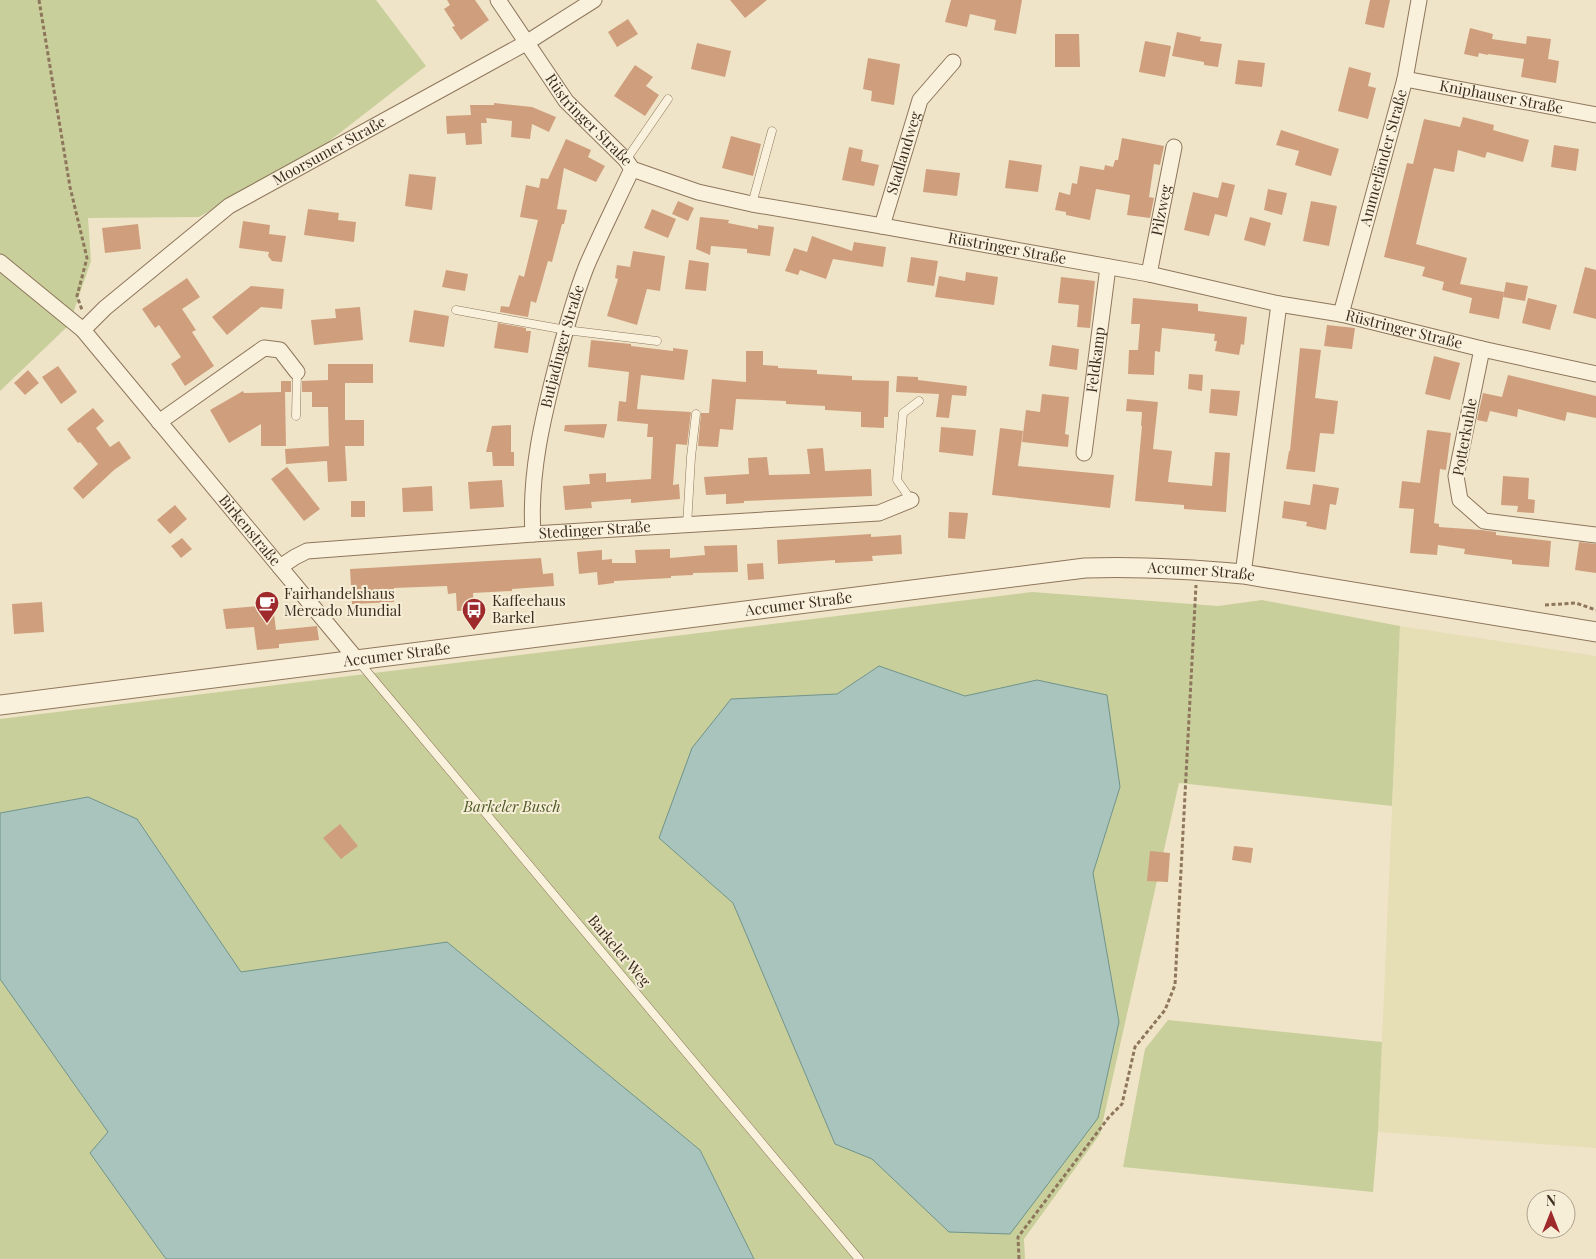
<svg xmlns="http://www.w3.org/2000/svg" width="1596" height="1259" viewBox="0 0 1596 1259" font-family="'Playfair Display',serif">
<rect width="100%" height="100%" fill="#f0e4c8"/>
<path fill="#e6deb5" d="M1400,626L1596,656V1148L1378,1132Z"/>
<g fill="#c9cf9b" fill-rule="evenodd">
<path d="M0,0H376L426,66L323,146L199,217L88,218L91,261L69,325L0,391Z"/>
<path d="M1032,592L1218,606L1262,600L1400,626L1392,806L1179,783L1100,1134L1024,1239L1025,1259H754L700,1150L447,942L241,972L137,819L88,797L0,813V719ZM879,666L965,696L1037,680L1120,787L1093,873L1119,1022L1098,1118L949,1232L872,1158L835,1144L733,903L659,838L731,699L837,694Z"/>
<path d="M0,979L108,1132L90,1153L166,1259H0Z"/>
<path d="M1168,1020L1382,1042L1378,1132L1373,1192L1123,1167L1145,1049Z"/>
</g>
<g fill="#a9c4bc" stroke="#6f938a">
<path d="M879,666L965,696L1037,680L1107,695L1120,787L1093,873L1119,1022L1098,1118L1010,1234L949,1232L872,1159L835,1144L733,903L659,838L692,748L731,699L837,694Z"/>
<path d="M88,797L137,819L241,972L447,942L700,1150L754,1259H166L90,1153L108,1132L0,979V813Z"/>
</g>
<g fill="#cf9f7d">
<path d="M447,0H475L489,20L461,40L452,27L455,26L444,9L450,5Z"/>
<path d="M730,0H767L745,18Z"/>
<path d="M951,0H1022L1016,34L994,30L996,20L970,14L967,27L945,22Z"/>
<path d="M1370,0H1390L1384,28L1365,24Z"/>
<path d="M628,19L638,34L617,47L608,32Z"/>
<path d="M1470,28L1493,34L1492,39L1526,44L1527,36L1551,39L1548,59L1559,61L1556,83L1521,77L1524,59L1488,54V55L1479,53L1478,57L1464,54Z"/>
<path d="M1177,32L1201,37L1200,41L1222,44L1218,67L1204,65V62L1172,56Z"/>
<path d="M1055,34H1079L1080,67H1055Z"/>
<path d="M1145,41L1171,46L1165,77L1139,72Z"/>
<path d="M697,43L731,51L725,77L691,69Z"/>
<path d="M868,58L900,64L894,105L871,101L872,91L863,89Z"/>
<path d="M1238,60L1265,63L1262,87L1235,84Z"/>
<path d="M635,65L653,77L646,86L659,95L645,116L614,96Z"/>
<path d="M1349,67L1371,73L1368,86L1376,88L1368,119L1338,111Z"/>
<path d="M494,103L532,107L556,117L549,132L532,124L530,139L511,137L512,121L486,118L487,123H481L482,144L466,145L465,133L447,134L446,116L471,115L470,105H494Z"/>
<path d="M1463,117L1494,125L1493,130L1529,140L1523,162L1487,152L1485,158L1458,150L1454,172L1434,168L1416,244L1467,258L1460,284L1504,292L1499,319L1469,313L1472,298L1442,290L1444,282L1422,276L1425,267L1384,257L1407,163L1413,164L1424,119L1460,127Z"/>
<path d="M1281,130L1339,149L1331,176L1295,165L1299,151L1276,145Z"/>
<path d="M731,136L761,144L753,176L722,168Z"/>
<path d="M1122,138L1164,146L1160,165L1154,164L1149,197L1154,198L1150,218L1127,215L1130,195L1096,189L1090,220L1066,215V212L1055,210L1059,192L1070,195L1072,183L1077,184L1080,166L1104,170L1105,165L1113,167L1115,160H1118Z"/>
<path d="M566,139L591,150L588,157L605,166L596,182L564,168L557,209L567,210L564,224H562L552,262L548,261L536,303L531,301L528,317L500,312L501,306L509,307L519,275L524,277L538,220L520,217L526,185L539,188L541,178L548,179Z"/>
<path d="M1554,145L1579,149L1576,171L1551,167Z"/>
<path d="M849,147L863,150L861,161L879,165L874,186L842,180Z"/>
<path d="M1009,160L1042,165L1038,192L1005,188Z"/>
<path d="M926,169L960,173L957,196L923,192Z"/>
<path d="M409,174L436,177L432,210L405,206Z"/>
<path d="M1222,182L1235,185L1227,217L1215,214L1209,236L1184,230L1193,192L1218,198Z"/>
<path d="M1268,189L1287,193L1282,215L1264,210Z"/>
<path d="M678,201L694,208L688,221L672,214Z"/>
<path d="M1311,201L1337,206L1329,246L1303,241Z"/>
<path d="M308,209L339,213L338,220L356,222L354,242L304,235Z"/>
<path d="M652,209L676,219L668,238L644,228Z"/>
<path d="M700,217L729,220L728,223L758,229V225L774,227L770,256L747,253V249L711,246L710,255L696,249Z"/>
<path d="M1250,217L1271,223L1265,246L1244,240Z"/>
<path d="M243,221L270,225L269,234L286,236L282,262L272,261L268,256L269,252L239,248Z"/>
<path d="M138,224L141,249L105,253L102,228Z"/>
<path d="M812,236L852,251L854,242L886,247L883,267L833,259L826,279L800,270L798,275L785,271L794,248L807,252Z"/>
<path d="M633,251L665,256L660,291L647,289L637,325L607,316L618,279L615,278L617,265L630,267Z"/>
<path d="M911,257L938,261L934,286L907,282Z"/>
<path d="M689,260L709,263L706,291L685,289Z"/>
<path d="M1585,267L1596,270V319L1573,313Z"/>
<path d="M446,270L468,274L465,291L442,287Z"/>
<path d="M966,272L998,277L994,305L935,297L939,276L965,281Z"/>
<path d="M1061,277L1095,281L1090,328L1077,327L1079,305L1058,303Z"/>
<path d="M187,278L200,297L182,309L196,330L192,332L214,366L185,386L171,364L181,357L159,325L155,328L142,309Z"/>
<path d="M1506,282L1528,286L1525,301L1503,297Z"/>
<path d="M251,286L284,289L282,309L261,307L227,335L212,317Z"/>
<path d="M1133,298L1198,304V311L1247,317L1244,345L1241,344L1239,355L1215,351L1217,341H1214L1215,334L1162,328L1160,352L1155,351L1154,375L1128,374L1129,350H1138L1140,324H1131Z"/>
<path d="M1528,298L1557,305L1550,330L1522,323Z"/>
<path d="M360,307L363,340L314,345L311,320L336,318L335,309Z"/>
<path d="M414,310L449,316L444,347L409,342Z"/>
<path d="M498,323L526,328V331H531L528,353L494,348Z"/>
<path d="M1327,325L1355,328L1352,349L1324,346Z"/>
<path d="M591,340L631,344V346L673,351V348L688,350L684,380L641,375L637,409L691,412L687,445L676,444L673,485L679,484L680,499L631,503V499L591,502L592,508L565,510L563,486L590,484L589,474L606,473V482L651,479L653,437H647L648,424L617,421L619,401L626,402L629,372L588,367Z"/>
<path d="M1052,345L1079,349L1077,370L1049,366Z"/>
<path d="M1300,348L1321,350L1315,398L1338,401L1334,434L1320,433L1315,472L1286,469L1289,451H1290Z"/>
<path d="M746,351H763V365L778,366V368L817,370V374L852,376V380L889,381L888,417H884V428L861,427V412L825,410V406L786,404V401L736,399L733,430L720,429L718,447L698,446L701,413H709L712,379L746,382Z"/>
<path d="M1434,356L1460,363L1450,400L1425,394Z"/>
<path d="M328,364H373V383H345V420H364V446H345L347,481L328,482L327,461L286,464L285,449L329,446L328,407H312V392H302V381L328,380Z"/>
<path d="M58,366L77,392L61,404L42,377Z"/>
<path d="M28,370L39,383L25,395L14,383Z"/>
<path d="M1189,374L1203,375L1202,391L1188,389Z"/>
<path d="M1508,375L1596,396V418L1567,412L1565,421L1518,409L1517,417L1490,411L1487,422L1477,420L1483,393L1502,397Z"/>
<path d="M897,376L918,377V380L967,386L966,396L952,395L949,418L936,417L939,394L896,392Z"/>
<path d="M281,381H291V392H285L286,446H261V424L229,443L210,410L243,391L244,393L281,392Z"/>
<path d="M1211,389L1240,391L1237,416L1209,413Z"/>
<path d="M1042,394L1069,397L1065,434L1069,435L1068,447L1022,442L1026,410L1040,412Z"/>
<path d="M1127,399L1158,402L1153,449L1172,451L1168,482L1212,486L1215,452L1230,453L1226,512L1184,509V505L1135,501L1142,426H1141L1142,412L1126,411Z"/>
<path d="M93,408L104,421L96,428L110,447L119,441L131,458L114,470L83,499L73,488L98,464L80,442L78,443L67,429Z"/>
<path d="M607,424L604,438L564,431L565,425Z"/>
<path d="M511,425V452H514V466H493L492,452H486L492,426Z"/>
<path d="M941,427L976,430L973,456L939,452Z"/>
<path d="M1000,428L1023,431L1018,466L1114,475L1110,508L992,495Z"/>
<path d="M1427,430L1451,433L1446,470L1440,469L1434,523L1439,524V527L1481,530L1496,532V535L1551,541L1549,567L1512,564V560L1464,554L1465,549L1438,545L1437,555L1410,553L1414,509L1399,508L1402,481L1420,483Z"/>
<path d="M823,448L825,471L871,469L872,496L744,501V503L726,504V494L706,495L704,477L749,474L748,458L767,457L769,475L810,474L807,449Z"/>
<path d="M287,467L320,509L304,521L271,479Z"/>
<path d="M1503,476L1529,478L1528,499L1535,500L1534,513L1517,512L1518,506L1501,505Z"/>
<path d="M502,480L504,507L470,509L468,482Z"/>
<path d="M1313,484L1339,488L1336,505L1330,504L1326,530L1306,526L1307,522L1282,518L1284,501L1310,505Z"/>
<path d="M432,486L433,511L403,512L402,488Z"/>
<rect x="351" y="501" width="14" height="16"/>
<path d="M175,505L187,519L170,534L157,520Z"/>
<path d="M949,512L968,513L965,539L948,538Z"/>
<path d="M871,534V537L901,535L902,554L872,556L873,561L835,563V560L778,564L777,540Z"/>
<path d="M182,538L192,549L181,558L171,546Z"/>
<path d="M1579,542L1596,544V573L1575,570Z"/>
<path d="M737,545L738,572L693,573V575L671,576V578L614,581V583L598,585L597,572L579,574L577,552L602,550V560L612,559V563H636L635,550L670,549V558L705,555L704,546Z"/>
<path d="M541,558L543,574L553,573L554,586L512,589V591L473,593L474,610L457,611L456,593L448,594L447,586L394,588V602L352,604L350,569Z"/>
<path d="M763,563L764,579L748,580L747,564Z"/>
<path d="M42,602L44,632L14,634L12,604Z"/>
<path d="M273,605L276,630L317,626L319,640L279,644V648L257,650L254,627L226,629L223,609Z"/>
<path d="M340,824L358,846L341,859L323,838Z"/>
<path d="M1234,846L1253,848L1251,863L1232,860Z"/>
<path d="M1150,851L1170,853L1168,882L1147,881Z"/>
</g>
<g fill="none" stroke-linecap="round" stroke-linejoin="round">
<defs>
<g id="service">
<path d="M626,160L668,99"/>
<path d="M752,204L772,131"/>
<path d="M456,310L566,330L657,341"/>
<path d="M296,416L297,372"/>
<path d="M911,500L897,480L903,413L919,401"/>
<path d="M687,526L691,457L696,414"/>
<path d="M359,662L859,1259"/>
</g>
<g id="minor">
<path id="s1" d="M498,0L566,101L626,160L632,169L698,192L752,204L882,226L1149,274L1279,304L1341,314L1482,349L1596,374"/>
<path id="s2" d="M1405,79L1596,115"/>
<path id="s3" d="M882,226L920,100L953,62"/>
<path id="s4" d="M0,262L83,330L358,661"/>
<path id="s5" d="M1149,274L1174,147"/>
<path id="s6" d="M1341,314L1405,79L1419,0"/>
<path id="s7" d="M83,330L105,308L229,206L526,43L594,0"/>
<path d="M1482,349L1456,476L1460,500L1484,521L1596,535"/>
<path d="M159,422L264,348L280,350L297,372"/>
<path id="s8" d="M1084,453L1108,267"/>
<path id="s9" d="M533,534C529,474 543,417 558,359C566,328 575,295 587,265C601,233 617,201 632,169"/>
<path id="s10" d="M280,567L295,557L307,551L533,534L879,513L911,500"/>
<path d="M1243,574L1279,304"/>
</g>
<g id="tertiary">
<path id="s11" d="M0,705L1085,568C1138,566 1190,569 1243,574L1596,632"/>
</g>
</defs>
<use href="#service" stroke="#8d765c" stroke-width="9"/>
<use href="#minor" stroke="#8d765c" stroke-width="17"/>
<use href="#tertiary" stroke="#8d765c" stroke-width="21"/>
<g stroke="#8d765c" stroke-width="3" stroke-dasharray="4 2.5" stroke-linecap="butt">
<path d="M39,0L70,187L87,258L77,296L82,310"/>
<path d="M1545,605L1576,603L1596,610"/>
<path d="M1019,1259L1018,1237L1109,1117L1122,1104L1135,1047L1165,1010L1175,985L1196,585"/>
</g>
<use href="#service" stroke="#faf1dc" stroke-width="8"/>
<use href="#minor" stroke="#faf1dc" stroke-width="15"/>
<use href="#tertiary" stroke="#faf1dc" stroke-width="19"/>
</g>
<defs>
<symbol id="cafe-pin" viewBox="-11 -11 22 30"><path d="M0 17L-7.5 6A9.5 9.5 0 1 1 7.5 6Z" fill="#9e2a2b" stroke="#f7eed8"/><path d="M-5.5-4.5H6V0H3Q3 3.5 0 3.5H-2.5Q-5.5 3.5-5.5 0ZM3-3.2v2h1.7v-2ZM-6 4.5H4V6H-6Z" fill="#fff"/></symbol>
<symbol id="bus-pin" viewBox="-11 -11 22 30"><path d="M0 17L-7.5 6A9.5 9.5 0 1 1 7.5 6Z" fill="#9e2a2b" stroke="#f7eed8"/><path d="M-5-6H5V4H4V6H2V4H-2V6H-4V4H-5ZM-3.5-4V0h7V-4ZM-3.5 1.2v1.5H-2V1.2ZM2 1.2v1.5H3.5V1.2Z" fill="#fff"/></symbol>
</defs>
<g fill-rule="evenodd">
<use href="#cafe-pin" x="253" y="589" width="28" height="38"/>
<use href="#bus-pin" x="460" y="596" width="28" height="38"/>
</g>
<g text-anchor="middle" stroke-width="4" stroke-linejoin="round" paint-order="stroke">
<g font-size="15" fill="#3d2e20" stroke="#f7eed8">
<text dy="5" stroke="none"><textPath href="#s2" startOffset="98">Kniphauser Straße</textPath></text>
<text dy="5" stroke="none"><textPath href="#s1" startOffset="151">Rüstringer Straße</textPath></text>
<text dy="5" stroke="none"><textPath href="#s7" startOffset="306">Moorsumer Straße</textPath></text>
<text dy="5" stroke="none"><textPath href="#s3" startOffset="76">Stadlandweg</textPath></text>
<text dy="5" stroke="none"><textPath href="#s6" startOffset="162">Ammerländer Straße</textPath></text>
<text dy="5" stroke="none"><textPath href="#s5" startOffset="65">Pilzweg</textPath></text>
<text dy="5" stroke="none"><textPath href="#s1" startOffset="601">Rüstringer Straße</textPath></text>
<text dy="5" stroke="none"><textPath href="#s1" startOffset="1006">Rüstringer Straße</textPath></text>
<text dy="5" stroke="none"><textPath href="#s9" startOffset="191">Butjadinger Straße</textPath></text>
<text dy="5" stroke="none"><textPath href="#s8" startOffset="94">Feldkamp</textPath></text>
<text transform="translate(1465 437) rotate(-80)" y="5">Potterkuhle</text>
<text dy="5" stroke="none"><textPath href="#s4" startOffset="368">Birkenstraße</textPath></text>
<text dy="5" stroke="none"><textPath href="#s10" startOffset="320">Stedinger Straße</textPath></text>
<text dy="5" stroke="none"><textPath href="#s11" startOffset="1210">Accumer Straße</textPath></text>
<text dy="5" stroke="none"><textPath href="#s11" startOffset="805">Accumer Straße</textPath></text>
<text dy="5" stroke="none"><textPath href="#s11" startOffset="400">Accumer Straße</textPath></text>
<text transform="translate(619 951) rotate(50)" y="5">Barkeler Weg</text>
</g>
<g font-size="15" fill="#3d2e20" stroke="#f7eed8" text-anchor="start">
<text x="284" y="599">Fairhandelshaus<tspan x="284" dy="17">Mercado Mundial</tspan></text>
<text x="492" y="606">Kaffeehaus<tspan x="492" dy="17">Barkel</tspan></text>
</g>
<g font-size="15" font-style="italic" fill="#4d5a26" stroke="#f7eed8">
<text x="512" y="812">Barkeler Busch</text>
</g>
</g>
<g transform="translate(1551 1214)"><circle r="24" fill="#f7eed8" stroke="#ada18e"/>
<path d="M0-4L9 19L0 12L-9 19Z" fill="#9e2a2b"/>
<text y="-8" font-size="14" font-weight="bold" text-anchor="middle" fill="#3d2e20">N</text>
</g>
</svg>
